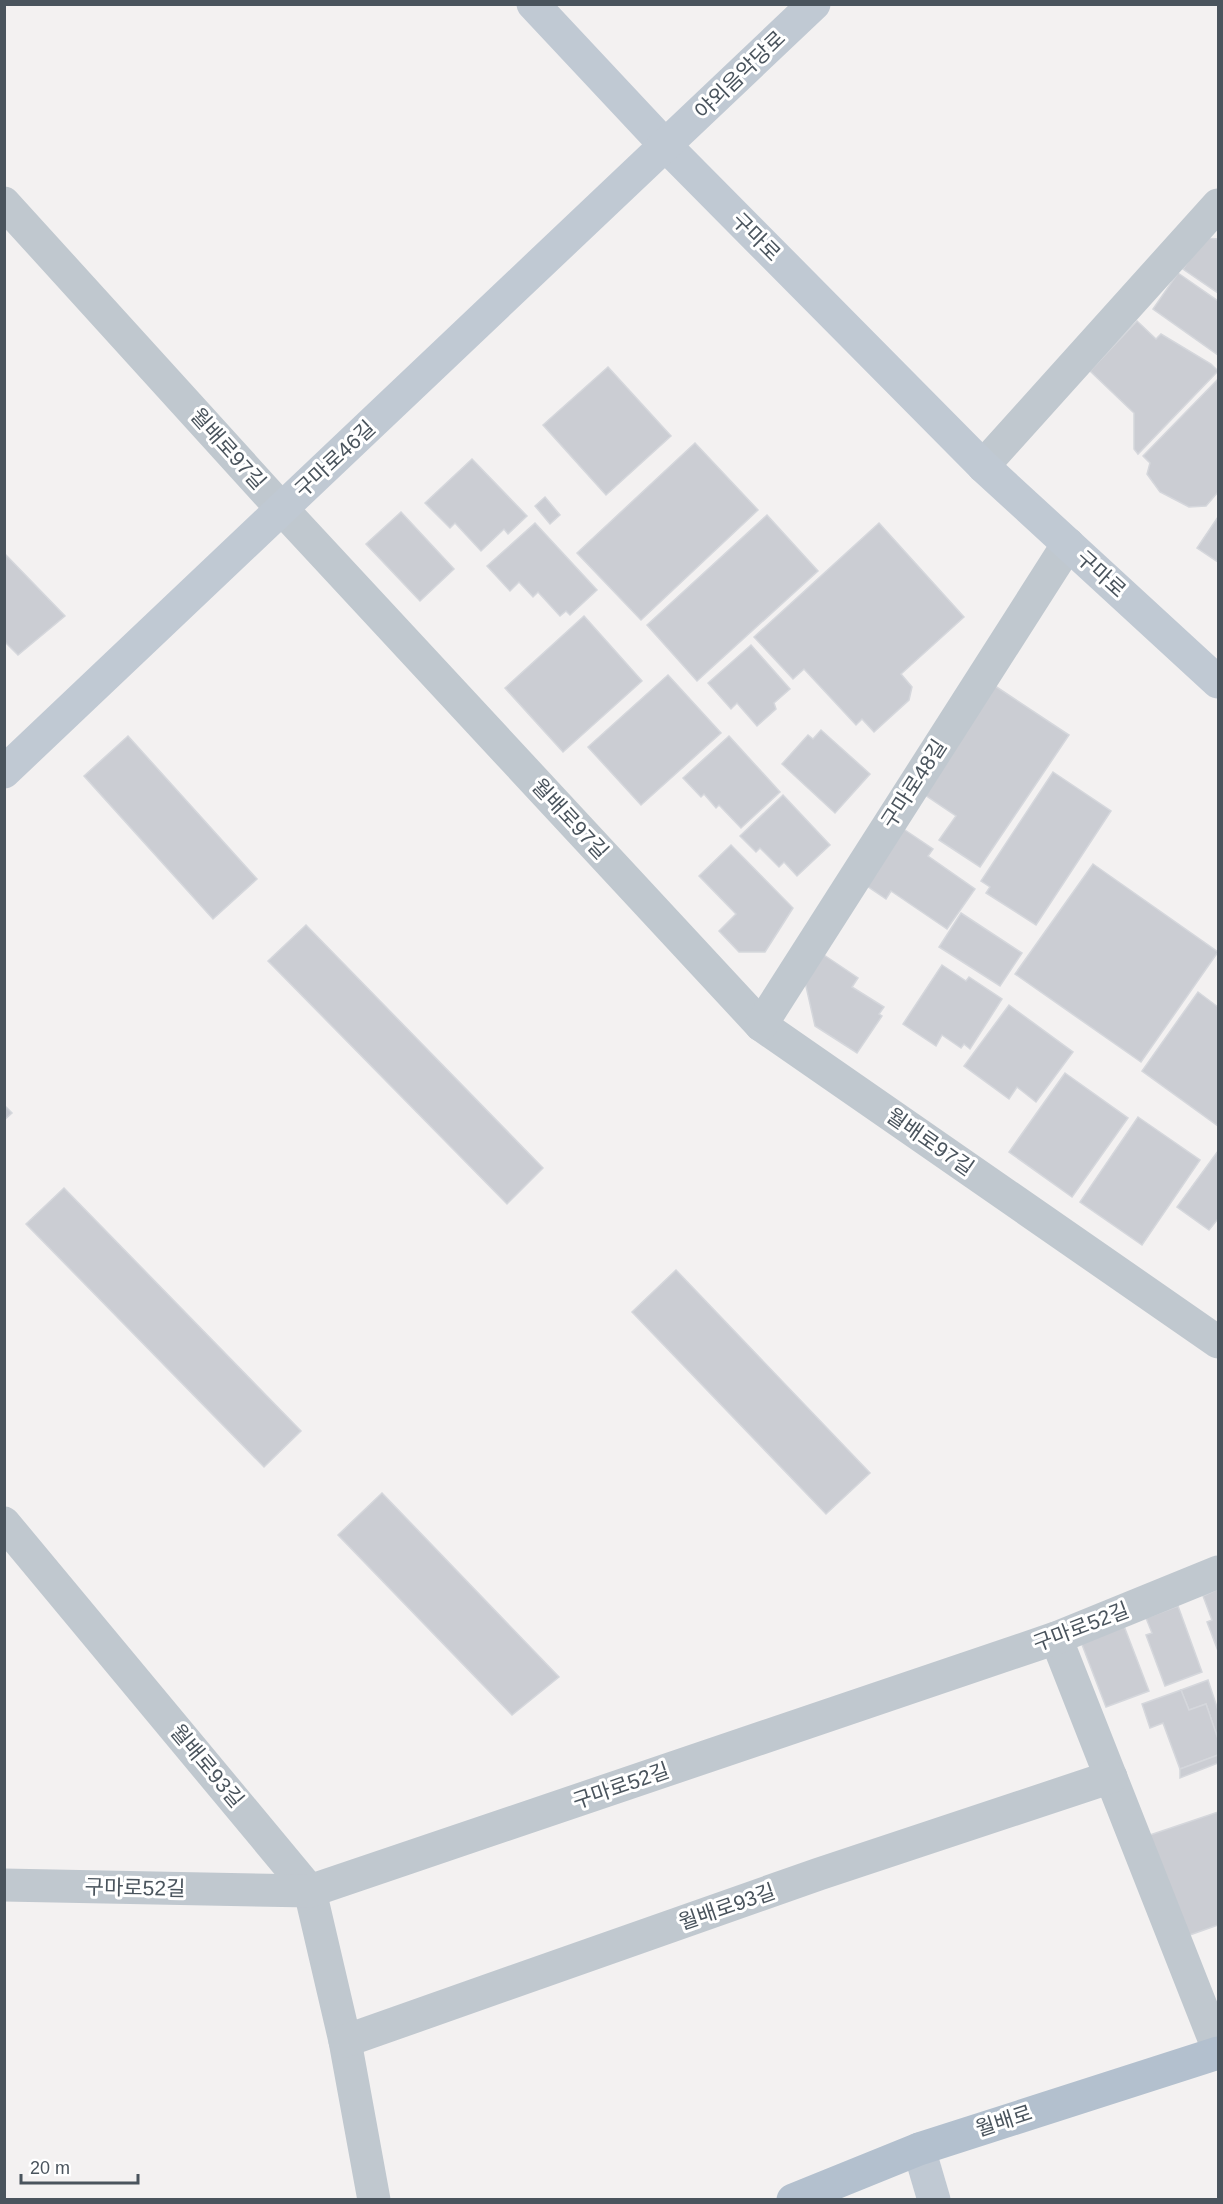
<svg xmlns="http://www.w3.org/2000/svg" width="1223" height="2204" viewBox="0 0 1223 2204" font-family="Helvetica,'Noto Sans KR',sans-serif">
<rect width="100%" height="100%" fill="#f3f1f1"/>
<g fill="#cbcdd3" stroke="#d5d7dc" stroke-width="1.5">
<path d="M1204,238L1218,239V293L1183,269Z"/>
<path d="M1178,273L1218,301V355L1153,309Z"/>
<path d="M1137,321L1156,339L1161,334L1211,364L1218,371L1138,454L1134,449V413L1090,371Z"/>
<path d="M608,367L671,436L606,495L543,425Z"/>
<path d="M1218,379V492L1206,506L1189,507L1160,492L1147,474L1150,463L1143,456Z"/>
<path d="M695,443L758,510L641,620L577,553Z"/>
<path d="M472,459L527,516L508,534L504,529L481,551L455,523L450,528L425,503Z"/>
<path d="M545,497L560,515L550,524L535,506Z"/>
<path d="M401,512L454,569L420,601L366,544Z"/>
<path d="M767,515L818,571L697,681L647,625Z"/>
<path d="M1218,517V562L1197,548Z"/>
<path d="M535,523L597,590L570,615L566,611L560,616L538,592L533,597L519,582L510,591L487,566Z"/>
<path d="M879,523L964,617L901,674L912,687L909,700L874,732L862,719L856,725L804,669L793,679L754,637Z"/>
<path d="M4,553L65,616L18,655L4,641Z"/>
<path d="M584,616L642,681L563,752L505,688Z"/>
<path d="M751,645L790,689L774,703L776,709L757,726L737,703L731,709L708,683Z"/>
<path d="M668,675L721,733L641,805L588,747Z"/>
<path d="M992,684L1069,735L980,867L939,840L956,816L925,795Z"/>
<path d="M821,730L870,774L835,813L782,764L808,735L813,739Z"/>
<path d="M128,736L257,879L213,919L84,776Z"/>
<path d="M729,736L780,792L741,828L719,805L716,808L704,794L701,797L683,778Z"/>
<path d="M1053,772L1111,811L1036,925L986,893L990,887L981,881Z"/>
<path d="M783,795L830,845L797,876L784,862L779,867L760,848L756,852L740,836Z"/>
<path d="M902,828L933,849L928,856L975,889L947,929L891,891L886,899L864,884Z"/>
<path d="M731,845L793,908L765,952H739L719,931L736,914L699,876Z"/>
<path d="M1093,864L1218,952L1141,1062L1015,974Z"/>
<path d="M961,913L1022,953L1000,986L939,947Z"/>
<path d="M306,925L543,1168L507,1204L268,961Z"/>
<path d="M824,955L858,978L852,987L884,1007L879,1014L882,1016L857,1053L815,1026L805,982Z"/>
<path d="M942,965L966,981L969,977L1002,999L970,1049L964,1044L961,1048L942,1035L936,1046L903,1024Z"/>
<path d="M1198,992L1218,1007V1126L1142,1071Z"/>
<path d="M1009,1005L1073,1052L1036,1102L1017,1087L1009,1099L964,1066Z"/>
<path d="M1065,1073L1128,1118L1072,1197L1009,1152Z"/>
<path d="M4,1105L12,1113L4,1120Z"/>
<path d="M1138,1117L1200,1160L1142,1245L1080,1202Z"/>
<path d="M1218,1151V1221L1217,1220L1209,1230L1177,1207Z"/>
<path d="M64,1188L301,1431L264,1467L26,1224Z"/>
<path d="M676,1270L870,1473L826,1514L632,1312Z"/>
<path d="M382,1493L559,1677L512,1715L338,1535Z"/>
<path d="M1218,1589V1651L1207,1622L1212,1620L1203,1596Z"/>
<path d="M1178,1606L1202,1672L1165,1686L1146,1635L1152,1633L1146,1618Z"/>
<path d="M1124,1626L1149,1691L1106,1707L1081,1642Z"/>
<path d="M1208,1680L1218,1710V1739L1206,1704L1189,1710L1181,1690Z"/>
<path d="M1181,1690L1189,1710L1206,1704L1218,1739V1755L1180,1769L1163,1723L1150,1728L1142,1704Z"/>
<path d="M1218,1755V1763L1180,1778V1769Z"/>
<path d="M1218,1812V1925L1187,1936L1147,1836Z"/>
</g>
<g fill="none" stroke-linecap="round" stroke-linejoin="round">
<g stroke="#c0c8cf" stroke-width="33">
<path d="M4,203L282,509L761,1025L1218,1342"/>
<path d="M983,466L1218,205"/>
<path d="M761,1025L1068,544"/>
<path d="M4,1523L310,1891L345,2041L374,2200"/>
<path d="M1056,1638L1218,2049"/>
<path d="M4,1885L310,1891L1056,1638L1218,1572"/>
<path d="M345,2041L819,1874L1111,1777"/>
</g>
<g stroke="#c0c9d3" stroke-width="33">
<path d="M533,4L666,146L983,466L1218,682"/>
<path d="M4,772L814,4"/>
<path d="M919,2149L934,2200"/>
</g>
<path stroke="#b3c0ce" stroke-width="33" d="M793,2200L919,2149L1218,2053"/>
</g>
<g text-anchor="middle" stroke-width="6" stroke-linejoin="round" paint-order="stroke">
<g font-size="21" fill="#4a545d" stroke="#fff">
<text transform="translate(740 75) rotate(-44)" y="7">야외음악당로</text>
<text transform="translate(756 237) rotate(45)" y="7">구마로</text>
<text transform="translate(228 449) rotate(48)" y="7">월배로97길</text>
<text transform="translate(335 459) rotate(-43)" y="7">구마로46길</text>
<text transform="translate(1101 574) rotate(42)" y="7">구마로</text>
<text transform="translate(914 784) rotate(-57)" y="7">구마로48길</text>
<text transform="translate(570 819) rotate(47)" y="7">월배로97길</text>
<text transform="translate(930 1142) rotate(35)" y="7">월배로97길</text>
<text transform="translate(1081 1627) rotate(-21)" y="7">구마로52길</text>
<text transform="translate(207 1766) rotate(50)" y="7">월배로93길</text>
<text transform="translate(621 1786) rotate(-19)" y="7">구마로52길</text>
<text transform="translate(135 1888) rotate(1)" y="7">구마로52길</text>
<text transform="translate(727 1907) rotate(-19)" y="7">월배로93길</text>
<text transform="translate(1004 2121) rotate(-18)" y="7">월배로</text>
</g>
</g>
<rect width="1223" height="2204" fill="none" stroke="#4a545d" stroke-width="12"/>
<path d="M21 2174v9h117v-9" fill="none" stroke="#4a545d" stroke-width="3"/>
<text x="30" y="2174" font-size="18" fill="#4a545d" stroke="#ffffff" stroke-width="4.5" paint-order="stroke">20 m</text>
</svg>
